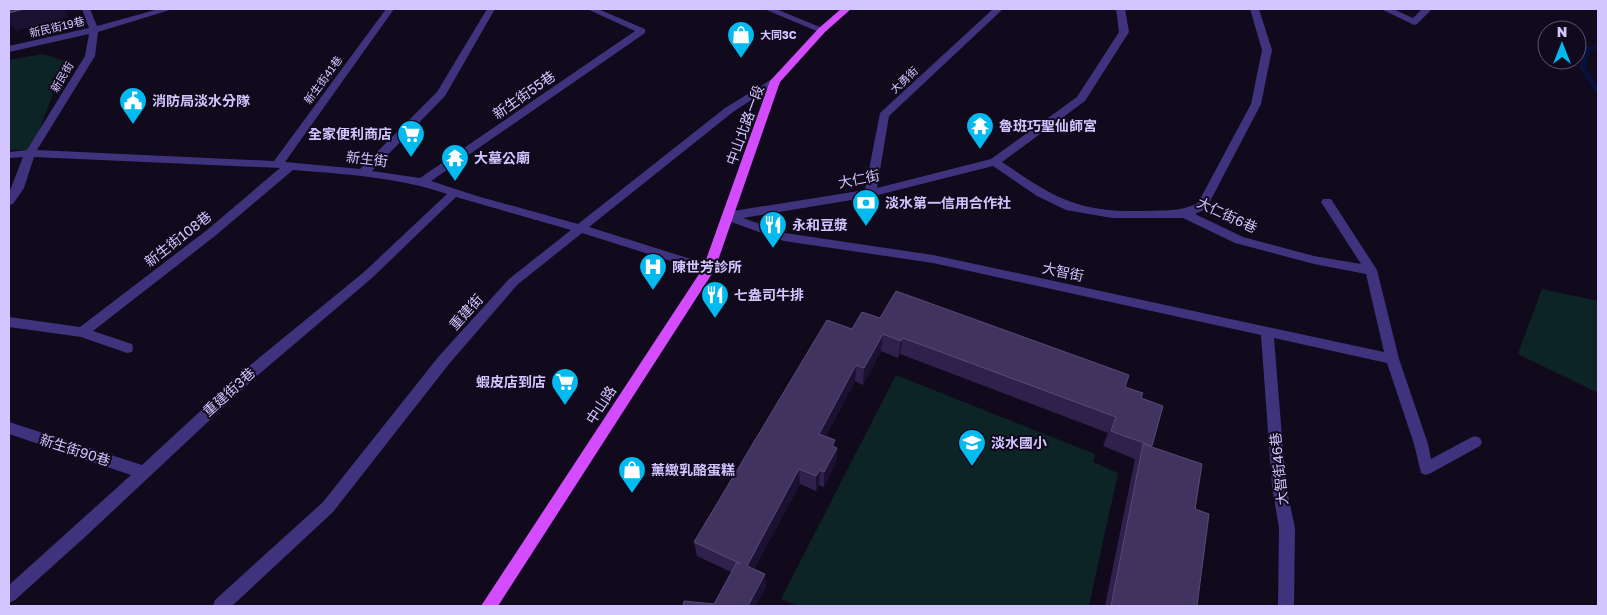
<svg xmlns="http://www.w3.org/2000/svg" width="1607" height="615" viewBox="0 0 1607 615" font-family="'Golos Text','Noto Sans TC',sans-serif">
<rect width="100%" height="100%" fill="#100a1c"/>
<g fill="#0d2426">
<path d="M43,54L65,61L32,150H9V60Z"/>
<path d="M1542,289L1598,301V393L1518,354Z"/>
<path d="M896,375L1095,454L1093,462L1118,473L1089,606H798L781,599Z"/>
</g>
<g fill="none" stroke-linecap="round" stroke-linejoin="round">
<path fill="#061239" fill-rule="evenodd" d="M1598,45V49L1591,50L1585,67L1598,86V93H1596L1579,67L1586,47Z"/>
<g fill="#3f337e" fill-rule="evenodd">
<path d="M82,9H90L97,26L159,9H173L98,32L95,56L37,150L274,161L386,9H394L285,162L360,169L437,92L487,9H495L445,96L372,171L420,178L635,31L587,9H598L645,29V33L431,181L477,196L578,224L725,108L772,79H778L780,81L733,112L589,227L713,266L715,269L713,272L709,273L582,233L517,285L449,364L333,512L232,606H213L215,600L323,502L439,356L509,279L571,230L456,197L372,278L258,375L85,537L15,600L9,603V585L131,475L9,434V422L142,465L248,367L364,272L447,194C398,177 343,174 293,170L215,236L93,331L132,344L133,348L132,352L127,353L81,337L9,327V317L80,327L207,230L280,168L34,157L24,188L13,204L9,205V193L23,157L9,158V152L27,150L85,56L89,34L9,52V46L89,28Z"/>
<path d="M764,9H776L827,30L822,33L819,32Z"/>
<path d="M993,9H1003L889,116L877,188L991,159L1077,97L1119,32L1116,9H1125L1129,32L1085,101L1002,162C1057,199 1076,212 1145,211C1165,210 1179,212 1198,203L1251,104L1262,50L1250,9H1259L1272,50L1261,104L1206,209L1195,214L1243,237L1314,256L1361,264L1321,202L1323,199H1331L1377,270L1399,359L1428,444L1431,459L1470,438L1475,436L1480,438L1482,442L1480,446L1431,473L1426,475L1421,473L1414,444L1387,363L1274,338L1286,486L1295,528L1294,606H1278L1279,528L1272,486L1261,335L933,263L784,241L723,219L721,216L727,212L865,190L880,113ZM993,166L1037,196L1066,210L1112,218H1183L1235,243L1314,264L1366,274L1384,352L933,255L785,233L743,218L870,197Z"/>
<path d="M1381,9H1393L1413,18L1422,9H1432L1417,24L1414,25Z"/>
</g>
<path fill="#d34cff" fill-rule="evenodd" d="M841,9H851L825,32L780,82L715,269L498,606H481L703,268L770,81L819,28Z"/>
</g>
<path fill="#2f214c" d="M880,318L1125,387L1141,398L1163,406L1151,447L1195,509L1197,606H1105L1135,459L1103,446L1108,433L900,354L898,358L881,351L863,385L855,381L826,436L835,440V447L837,448L836,463L824,487L819,485L816,491L800,484L754,569L765,574L766,588L714,604L731,572L697,556L694,542L852,329Z"/>
<g fill="#1b1130">
<path d="M24,9H65L68,17L16,31L9,22V13Z"/>
<path d="M883,334L881,351L863,385L864,368Z"/>
<path d="M903,338L900,354L898,358L901,341Z"/>
<path d="M856,365L855,381L819,449V434Z"/>
<path d="M835,440V452L837,448L836,463L824,487V472L832,446Z"/>
<path d="M799,469L800,484L748,580L747,566Z"/>
<path d="M820,470L819,485L816,491V476Z"/>
<path d="M765,574L766,588L756,606H748Z"/>
</g>
<g fill="#41335f" stroke="#584a78">
<path d="M9,9H24L9,13Z"/>
<path d="M896,291L1129,375L1125,387L1143,393L1141,398L1163,406L1152,446L1111,431L1116,417L903,338L901,341L883,334L864,368L856,365L819,434L835,440L832,446L837,448L824,472L820,470L816,476L799,469L747,566L765,574L748,606H683L684,601L714,604L737,562L741,564L694,542L827,320L852,329L862,312L880,318Z"/>
<path d="M1143,444L1202,464L1195,509L1209,514L1197,606H1111Z"/>
</g>
<defs>
<symbol id="shop-pin" viewBox="-11 -11 22 30"><path d="M0 17L-7.5 6A9.5 9.5 0 1 1 7.5 6Z" fill="#00baf0" stroke="#100a1c"/><path d="M-5-2.5h2.3a2.7 3.5 0 0 1 5.4 0H5L5.5 6h-11ZM-1.5-2.5h3a1.5 2.3 0 0 0-3 0Z" fill="#fff"/></symbol>
<symbol id="civic-pin" viewBox="-11 -11 22 30"><path d="M0 17L-7.5 6A9.5 9.5 0 1 1 7.5 6Z" fill="#00baf0" stroke="#100a1c"/><path d="M-.6-6.5H3V-4.5H.6V-3L4-1V1h2V6H-6V1h2V-1L-.6-3ZM-1.2 2.5V6h2.4V2.5Z" fill="#fff"/></symbol>
<symbol id="temple-pin" viewBox="-11 -11 22 30"><path d="M0 17L-7.5 6A9.5 9.5 0 1 1 7.5 6Z" fill="#00baf0" stroke="#100a1c"/><path d="M0-6L5-2H3V0L6.5 2.5H4V6H1.5V3h-3V6H-4V2.5H-6.5L-3 0V-2H-5Z" fill="#fff"/></symbol>
<symbol id="supermarket-pin" viewBox="-11 -11 22 30"><path d="M0 17L-7.5 6A9.5 9.5 0 1 1 7.5 6Z" fill="#00baf0" stroke="#100a1c"/><path d="M-6-5.5h2.5l.6 2H6L4.5 2H-2.5L-4.4-4H-6ZM-1.5 3.2a1.3 1.3 0 1 0 .1 0ZM3 3.2a1.3 1.3 0 1 0 .1 0Z" fill="#fff"/></symbol>
<symbol id="bank-pin" viewBox="-11 -11 22 30"><path d="M0 17L-7.5 6A9.5 9.5 0 1 1 7.5 6Z" fill="#00baf0" stroke="#100a1c"/><path d="M-6-4H6V4H-6ZM0-2.3a2.3 2.3 0 1 0 0 4.6a2.3 2.3 0 1 0 0-4.6Z" fill="#fff"/></symbol>
<symbol id="restaurant-pin" viewBox="-11 -11 22 30"><path d="M0 17L-7.5 6A9.5 9.5 0 1 1 7.5 6Z" fill="#00baf0" stroke="#100a1c"/><path d="M-5-6h1v4h1v-4h1v4h1v-4h1v5L-1.5 .5V6h-2V.5L-5-1ZM5-6V6H3V1.5H1.5Q1.5-4 5-6Z" fill="#fff"/></symbol>
<symbol id="hospital-pin" viewBox="-11 -11 22 30"><path d="M0 17L-7.5 6A9.5 9.5 0 1 1 7.5 6Z" fill="#00baf0" stroke="#100a1c"/><path d="M-5-5h3v3.5h4V-5h3V5h-3V1.5h-4V5h-3Z" fill="#fff"/></symbol>
<symbol id="school-pin" viewBox="-11 -11 22 30"><path d="M0 17L-7.5 6A9.5 9.5 0 1 1 7.5 6Z" fill="#00baf0" stroke="#100a1c"/><path d="M0-5L7-2L0 1L-7-2ZM-4 1L0 2.5L4 1V4Q0 6-4 4Z" fill="#fff"/></symbol>
</defs>
<g fill-rule="evenodd">
<use href="#shop-pin" x="725" y="19" width="32" height="43"/>
<use href="#civic-pin" x="117" y="85" width="32" height="43"/>
<use href="#temple-pin" x="964" y="110" width="32" height="43"/>
<use href="#supermarket-pin" x="395" y="118" width="32" height="43"/>
<use href="#temple-pin" x="439" y="142" width="32" height="43"/>
<use href="#bank-pin" x="850" y="187" width="32" height="43"/>
<use href="#restaurant-pin" x="757" y="209" width="32" height="43"/>
<use href="#hospital-pin" x="637" y="251" width="32" height="43"/>
<use href="#restaurant-pin" x="699" y="279" width="32" height="43"/>
<use href="#supermarket-pin" x="549" y="366" width="32" height="43"/>
<use href="#school-pin" x="956" y="427" width="32" height="43"/>
<use href="#shop-pin" x="616" y="454" width="32" height="43"/>
</g>
<g text-anchor="middle" stroke-width="4" stroke-linejoin="round" paint-order="stroke">
<g font-size="11" fill="#d3c5ff" stroke="#100a1c">
<text transform="translate(57 27) rotate(-13)" y="4">新民街19巷</text>
<text transform="translate(62 77) rotate(-59)" y="4">新民街</text>
<text transform="translate(323 80) rotate(-54)" y="4">新生街41巷</text>
<text transform="translate(904 80) rotate(-43)" y="4">大勇街</text>
</g>
<g font-size="11" font-weight="bold" fill="#d3c5ff" stroke="#100a1c" text-anchor="start">
<text x="760" y="39">大同3C</text>
</g>
<g font-size="14" fill="#d3c5ff" stroke="#100a1c">
<text transform="translate(524 95) rotate(-35)" y="5">新生街55巷</text>
<text transform="translate(745 125) rotate(-70)" y="5">中山北路一段</text>
<text transform="translate(367 159) rotate(7)" y="5">新生街</text>
<text transform="translate(859 179) rotate(-11)" y="5">大仁街</text>
<text transform="translate(1227 215) rotate(25)" y="5">大仁街6巷</text>
<text transform="translate(178 239) rotate(-38)" y="5">新生街108巷</text>
<text transform="translate(1063 272) rotate(12)" y="5">大智街</text>
<text transform="translate(466 312) rotate(-48)" y="5">重建街</text>
<text transform="translate(229 392) rotate(-42)" y="5">重建街3巷</text>
<text transform="translate(601 405) rotate(-57)" y="5">中山路</text>
<text transform="translate(75 450) rotate(18)" y="5">新生街90巷</text>
<text transform="translate(1279 469) rotate(-96)" y="5">大智街46巷</text>
</g>
<g font-size="14" font-weight="bold" fill="#d3c5ff" stroke="#100a1c" text-anchor="start">
<text x="152" y="106">消防局淡水分隊</text>
<text x="999" y="131">魯班巧聖仙師宮</text>
<text x="392" y="139" text-anchor="end">全家便利商店</text>
<text x="474" y="163">大墓公廟</text>
<text x="885" y="208">淡水第一信用合作社</text>
<text x="792" y="230">永和豆漿</text>
<text x="672" y="272">陳世芳診所</text>
<text x="734" y="300">七盎司牛排</text>
<text x="546" y="387" text-anchor="end">蝦皮店到店</text>
<text x="991" y="448">淡水國小</text>
<text x="651" y="475">薰緻乳酪蛋糕</text>
</g>
</g>
<rect width="1607" height="615" fill="none" stroke="#d3c5ff" stroke-width="20"/>
<g transform="translate(1562 45)"><circle r="24" fill="#100a1c" stroke="#5e5577"/>
<path d="M0-4L9 19L0 12L-9 19Z" fill="#00baf0"/>
<text y="-8" font-size="14" font-weight="bold" text-anchor="middle" fill="#d3c5ff">N</text>
</g>
</svg>
